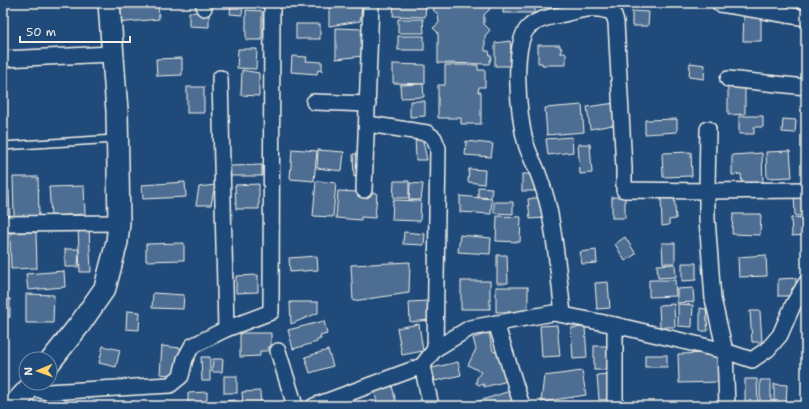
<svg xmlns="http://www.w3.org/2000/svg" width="809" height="409" viewBox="0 0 809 409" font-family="'Shantell Sans',sans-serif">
<rect width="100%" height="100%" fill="#1f4a7a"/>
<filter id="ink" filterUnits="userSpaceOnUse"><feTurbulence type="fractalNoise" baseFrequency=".025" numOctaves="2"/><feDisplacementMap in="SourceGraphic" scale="8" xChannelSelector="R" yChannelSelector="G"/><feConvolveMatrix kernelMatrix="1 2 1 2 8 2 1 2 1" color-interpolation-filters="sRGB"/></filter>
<g filter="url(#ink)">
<g fill="#4d6e92" stroke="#f4f1e8">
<path d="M116,3H158L159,19L117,23Z"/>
<path d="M231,3H243L242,15L230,14Z"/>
<path d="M394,3H426L425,17L393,16Z"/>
<path d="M439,3H485L490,9L484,15V24L490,30L485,36V51H489L490,56H492L489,64L438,63V33L433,28L439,23L438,14L433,10Z"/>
<rect x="503" y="3" width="32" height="10"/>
<path d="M329,7H362L360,21L329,26Z"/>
<path d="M246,10L262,11V40H246Z"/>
<path d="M632,11L649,12L648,26H632Z"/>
<path d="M744,11L761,16V41H743Z"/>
<path d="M189,12L209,13V27L189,26Z"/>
<path d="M398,19H423L424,33H398Z"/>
<rect x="296" y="24" width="24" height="15"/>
<path d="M336,28L363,29V56L336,59Z"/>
<rect x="398" y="36" width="26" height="14"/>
<path d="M510,41L513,66H495V43Z"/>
<path d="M538,45H560V48H562L560,53H566V65H542V63H538Z"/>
<path d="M238,49H257L256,69L237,68Z"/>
<path d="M292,56L307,57L306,61L322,62V71L318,70L317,74L291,72Z"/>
<path d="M182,58V75L157,76L156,59Z"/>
<path d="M690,63L705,65L704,79L689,77Z"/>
<path d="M393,64L425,65V84L393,83Z"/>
<path d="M445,65H478V70H485V87H479L478,92H481V124H461V118H438V85H445Z"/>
<path d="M242,70L259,73V96L241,95Z"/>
<path d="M423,84L424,97L401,98L400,85Z"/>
<path d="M745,84V114L728,115V85Z"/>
<rect x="187" y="87" width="17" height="26"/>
<path d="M410,101H425V116L410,117Z"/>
<path d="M615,103L619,124L590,129L587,107Z"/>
<path d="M582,105L584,132L547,135L545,108Z"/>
<path d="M739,116H763V127H754V134H739Z"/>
<path d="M677,119V132L645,134V120Z"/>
<path d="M783,119L796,120L795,133L782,132Z"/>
<path d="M415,136L423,141L427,160H416Z"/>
<path d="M572,137L573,152L548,155L546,139Z"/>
<path d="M466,141L493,144L491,157L465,155Z"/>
<path d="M578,144H590L592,173L580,174Z"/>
<path d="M292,149L317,151L314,181L290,179Z"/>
<path d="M318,150L344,152L342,171L317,168Z"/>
<path d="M790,151L792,177L767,178L766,152Z"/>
<path d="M691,152L692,176L663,177L662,153Z"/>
<path d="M762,153L763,184L742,185L741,174L732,175V155Z"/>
<path d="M353,154H362L361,175L354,177Z"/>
<path d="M262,165V176H230V166Z"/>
<path d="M469,169L485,170L484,184L468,182Z"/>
<rect x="522" y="174" width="13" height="17"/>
<path d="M13,177H38L39,216H14Z"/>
<path d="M316,181L336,183L333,217L313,216Z"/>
<path d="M394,181H409V198H393Z"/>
<path d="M185,182L186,197L143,199L142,185Z"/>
<path d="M410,183L423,184L421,200H409Z"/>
<path d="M259,184V209H236L235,185Z"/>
<path d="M215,185L211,205H196L199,187Z"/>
<path d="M84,186L85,214L51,216L49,187Z"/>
<path d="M478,187L492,188L491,198L478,197Z"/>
<path d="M3,190H9L10,216H3Z"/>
<path d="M338,191L377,193L375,218L361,217V220L336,218Z"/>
<path d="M674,193L676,219L669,220V225L662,226L661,194Z"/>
<path d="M794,194H806V215L795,216Z"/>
<path d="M460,196L492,199L491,214L460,212Z"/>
<path d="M542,197L544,218L530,219L528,199Z"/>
<rect x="612" y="197" width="13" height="21"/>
<path d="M393,200L421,201L420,221L392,220Z"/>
<path d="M494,202H513V214L494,213Z"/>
<path d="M733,214H761L760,235L732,234Z"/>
<path d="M497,216L521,217L520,242L496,241Z"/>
<path d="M806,217V235L792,236L791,218Z"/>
<path d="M89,227L91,272H80L78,228Z"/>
<path d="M36,232L37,268L11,269L10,233Z"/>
<path d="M404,232L425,234L424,245L403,244Z"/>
<path d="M460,235L491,238L490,254L458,252Z"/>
<path d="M625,237L636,254L625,261L615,244Z"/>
<path d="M184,243V260L146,261V244Z"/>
<path d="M662,243H675V263H663Z"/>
<path d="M65,249H79L78,267H65Z"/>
<path d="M596,250L597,263L582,264L580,252Z"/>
<path d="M497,255H507L508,283H497Z"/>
<path d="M766,255L767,276L739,277L738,257Z"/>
<path d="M317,256L318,270L290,272L289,258Z"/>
<path d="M410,262L409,293L353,301L351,265Z"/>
<path d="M682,263H696V280L682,281Z"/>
<path d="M675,264L676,277L658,278L657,265Z"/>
<path d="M64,271L65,287L28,290L26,274Z"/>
<path d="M258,275V292L236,293V276Z"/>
<path d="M796,278V288H792V296H778V279Z"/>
<path d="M649,280H675L676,296L649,297Z"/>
<rect x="461" y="281" width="29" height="28"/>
<path d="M608,282L610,308L597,309L595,283Z"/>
<rect x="496" y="287" width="32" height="25"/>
<path d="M693,288L694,302L677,303V289Z"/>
<path d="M153,293L184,295L183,309L152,308Z"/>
<path d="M26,294L54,295L53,323H26Z"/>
<rect x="3" y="299" width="7" height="18"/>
<path d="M428,301L430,320L410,322L409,302Z"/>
<path d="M290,302H318V313L291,324Z"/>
<path d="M674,304L675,327H660L659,305Z"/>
<path d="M678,304L693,305L692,327L678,326Z"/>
<path d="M700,308L706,309L708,331H700Z"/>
<path d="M127,311L140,312L139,330L126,329Z"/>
<path d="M750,311H760L762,342H752Z"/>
<path d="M324,321L327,334L320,336L321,339L317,340V342L293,349L288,330Z"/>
<path d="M419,324L423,351L402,355L397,328Z"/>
<path d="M557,325L560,356L542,357L540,326Z"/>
<path d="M585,327L587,358L573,359L571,328Z"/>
<path d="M240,333H271V347H268V351H260V356L240,357Z"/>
<path d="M489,333L493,351L504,356L507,378L504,382L484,387V384L479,385L476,383L477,378L481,372L468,365L476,349L473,338Z"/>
<path d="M103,346L120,350L116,367L99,363Z"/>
<path d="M162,346L181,348L179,376L160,374Z"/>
<rect x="594" y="346" width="21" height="24"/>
<path d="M328,350L333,366L310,373L305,357Z"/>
<path d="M718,353L719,382L679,383L678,354Z"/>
<rect x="645" y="355" width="22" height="12"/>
<path d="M201,357H210V381H202Z"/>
<path d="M213,359H223L222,372H212Z"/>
<path d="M458,362L461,375L435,381L432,368Z"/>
<path d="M582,371L586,395L541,402L544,376Z"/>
<path d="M619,373L621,399L599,400L597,375Z"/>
<rect x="224" y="376" width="13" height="17"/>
<path d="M745,379H757L758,404H745Z"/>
<path d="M760,380H771V402L760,403Z"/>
<path d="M774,384L787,385L786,406H774Z"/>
<path d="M392,386L397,406H378L374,390Z"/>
<path d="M513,390L518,406H477L476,402Z"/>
<path d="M260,391L261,406H243L242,392Z"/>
<path d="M207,392V406H188V393Z"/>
<path d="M67,399V406H48L47,400Z"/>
<path d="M235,400L236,406H213L212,402Z"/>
</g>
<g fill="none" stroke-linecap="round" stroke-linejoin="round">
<defs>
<path id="service" d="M3,146L115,139"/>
<g id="minor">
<path d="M204,3V8"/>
<path d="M720,4L806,18"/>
<path d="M3,59L112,54"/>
<path d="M728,79L806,87"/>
<path d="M314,102L368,104"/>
<path d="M368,124L427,133L434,138L438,148L435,349"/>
<path d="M708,129L707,191L806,190"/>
<path d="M364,190L371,3"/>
<path d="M3,224L119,223"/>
<path d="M563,314C559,278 556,243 549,209C546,195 541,181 536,168C532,159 527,150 525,140C519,119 510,40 530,26C539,18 552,17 564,14C581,10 596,5 613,13L616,22L624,168V190L707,191V219L713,299L725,351L727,406"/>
<path d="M496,323L522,406"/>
<path d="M226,329L271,312L272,3"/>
<path d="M278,351L295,406"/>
<path d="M422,366L431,406"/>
<path d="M30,387L47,392L170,385L181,376L185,359L192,346L226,329L220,78"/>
<path d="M314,406L422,366L435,349L470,328L553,313L615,325L725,351L752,360L768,349L780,335L793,305L806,283"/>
<path d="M615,406V325"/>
</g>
<g id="secondary">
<path d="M50,362L80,324L105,288L117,242L119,223L117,111L109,3"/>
<path d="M13,406L34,383"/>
</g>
</defs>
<use href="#service" stroke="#f4f1e8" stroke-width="10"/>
<use href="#minor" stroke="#f4f1e8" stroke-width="18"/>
<use href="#secondary" stroke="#f4f1e8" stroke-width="24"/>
<use href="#service" stroke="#1f4a7a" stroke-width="7"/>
<use href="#minor" stroke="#1f4a7a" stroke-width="15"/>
<use href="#secondary" stroke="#1f4a7a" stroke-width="21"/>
</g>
</g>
<rect width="809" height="409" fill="none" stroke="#1f4a7a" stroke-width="16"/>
<rect x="8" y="8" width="793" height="393" fill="none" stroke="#f4f1e8" stroke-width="1.5" filter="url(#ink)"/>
<g transform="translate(38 371) rotate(268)"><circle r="19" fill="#1f4a7a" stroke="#748da6"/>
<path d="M0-3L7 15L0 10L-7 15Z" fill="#ffd166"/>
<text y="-6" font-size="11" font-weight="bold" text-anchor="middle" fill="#f4f1e8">N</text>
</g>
<path d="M20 36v6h110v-6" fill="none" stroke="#f4f1e8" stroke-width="2"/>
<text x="26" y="36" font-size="12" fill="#f4f1e8" stroke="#1f4a7a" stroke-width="3" paint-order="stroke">50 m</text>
</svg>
